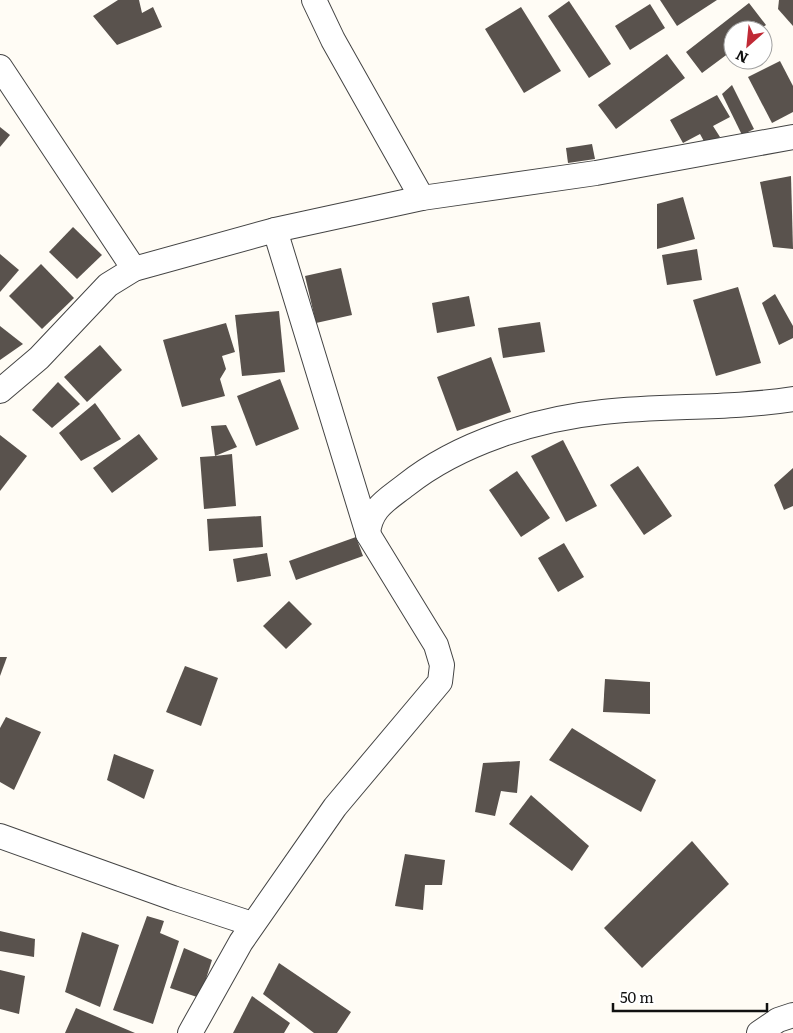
<svg xmlns="http://www.w3.org/2000/svg" width="793" height="1033" viewBox="0 0 793 1033" font-family="Literata,serif">
<rect width="100%" height="100%" fill="#fffcf5"/>
<g fill="#59524d">
<path d="M118,0H139L142,13L153,7L162,27L117,45L93,16Z"/>
<path d="M660,0H717L677,26Z"/>
<path d="M779,0H793V26L778,9Z"/>
<path d="M569,1L611,64L589,78L548,16Z"/>
<path d="M749,3L766,25L759,30H733V50L702,73L686,52Z"/>
<path d="M650,4L665,28L630,50L615,26Z"/>
<path d="M521,7L561,71L524,93L485,29Z"/>
<path d="M667,54L685,78L616,129L598,105Z"/>
<path d="M780,61L793,86V112L772,123L748,77Z"/>
<path d="M732,85L754,129L742,135L722,94Z"/>
<path d="M717,95L730,117L713,126L720,137L706,145L700,134L683,143L670,120Z"/>
<path d="M0,127L10,135L0,147Z"/>
<path d="M592,144L595,159L568,163L566,148Z"/>
<path d="M791,176L793,249L773,247L760,182Z"/>
<path d="M683,197L695,239L657,249V204Z"/>
<path d="M73,227L102,255L77,279L49,252Z"/>
<path d="M697,249L702,280L667,285L662,255Z"/>
<path d="M0,254L19,270L0,292Z"/>
<path d="M41,264L74,298L42,329L9,296Z"/>
<path d="M341,268L352,315L316,323L305,276Z"/>
<path d="M738,287L761,363L716,376L693,300Z"/>
<path d="M775,294L793,326V338L779,345L762,303Z"/>
<path d="M469,296L475,326L437,333L432,303Z"/>
<path d="M279,311L285,372L242,376L235,315Z"/>
<path d="M540,322L545,352L503,358L498,328Z"/>
<path d="M226,323L235,352L222,356L226,369L220,379L225,396L182,407L163,340Z"/>
<path d="M0,326L23,344L0,360Z"/>
<path d="M100,345L122,370L87,402L64,377Z"/>
<path d="M491,357L511,412L457,431L437,377Z"/>
<path d="M280,379L299,429L256,446L237,396Z"/>
<path d="M58,382L80,404L52,428L32,410Z"/>
<path d="M95,403L121,439L81,461L59,433Z"/>
<path d="M226,425L237,447L215,456L232,454L236,506L204,509L200,457L215,456L211,426Z"/>
<path d="M139,434L158,459L112,493L93,468Z"/>
<path d="M0,435L27,456L0,491Z"/>
<path d="M563,440L597,506L566,522L531,456Z"/>
<path d="M638,466L672,516L644,535L610,485Z"/>
<path d="M793,468V506L784,510L774,485Z"/>
<path d="M517,471L550,518L521,537L489,490Z"/>
<path d="M261,516L263,547L209,551L207,519Z"/>
<path d="M356,537L363,556L296,580L289,561Z"/>
<path d="M564,543L584,577L558,592L538,558Z"/>
<path d="M267,553L271,576L237,582L233,559Z"/>
<path d="M289,601L312,624L286,649L263,626Z"/>
<path d="M0,657H7L0,676Z"/>
<path d="M185,666L218,678L201,726L166,712Z"/>
<path d="M605,679L650,682V714L603,712Z"/>
<path d="M6,717L41,732L14,790L0,782V728Z"/>
<path d="M572,728L656,780L641,812L549,760Z"/>
<path d="M114,754L154,770L144,799L107,780Z"/>
<path d="M520,761L517,793L501,791L495,816L475,812L483,763Z"/>
<path d="M531,795L589,846L572,871L509,824Z"/>
<path d="M692,841L729,884L642,968L604,928Z"/>
<path d="M405,854L445,860L442,885H425L423,910L395,906Z"/>
<path d="M147,916L164,921L160,933L179,941L153,1024L113,1010Z"/>
<path d="M0,931L35,939L34,957L0,951Z"/>
<path d="M82,932L119,945L100,1007L65,992Z"/>
<path d="M184,948L212,960L200,998L170,988Z"/>
<path d="M279,963L351,1012L337,1033H314L263,994Z"/>
<path d="M0,970L25,976L19,1014L0,1009Z"/>
<path d="M252,996L290,1023L284,1033H233Z"/>
<path d="M76,1008L135,1033H65Z"/>
</g>
<g fill="none" stroke-linecap="round" stroke-linejoin="round">
<defs>
<g id="minor">
<path d="M314,0L333,40L422,198"/>
<path d="M0,67L134,269"/>
<path d="M0,391L39,358L108,285L134,269L275,230L422,198L596,173L793,137"/>
<path d="M368,534C370,508 387,500 406,485C459,443 536,419 603,412C666,405 730,409 793,399"/>
<path d="M0,836L173,898L252,924"/>
<path d="M190,1033L241,942L335,807L440,682L442,665L436,645L368,534L275,230"/>
<path d="M759,1033L778,1020L793,1015"/>
</g>
</defs>
<use href="#minor" stroke="#444" stroke-width="26"/>
<use href="#minor" stroke="#fff" stroke-width="24"/>
</g>
<g transform="translate(748 45) rotate(207)"><circle r="24" fill="#ffffff" stroke="#a0a0a0"/>
<path d="M0-4L9 19L0 12L-9 19Z" fill="#c02a36"/>
<text y="-8" font-size="14" font-weight="bold" text-anchor="middle" fill="#111111">N</text>
</g>
<path d="M613 1003v8h154v-8" fill="none" stroke="#111111" stroke-width="2.5"/>
<text x="620" y="1003" font-size="15" fill="#111111" stroke="#ffffff" stroke-width="4" paint-order="stroke">50 m</text>
</svg>
